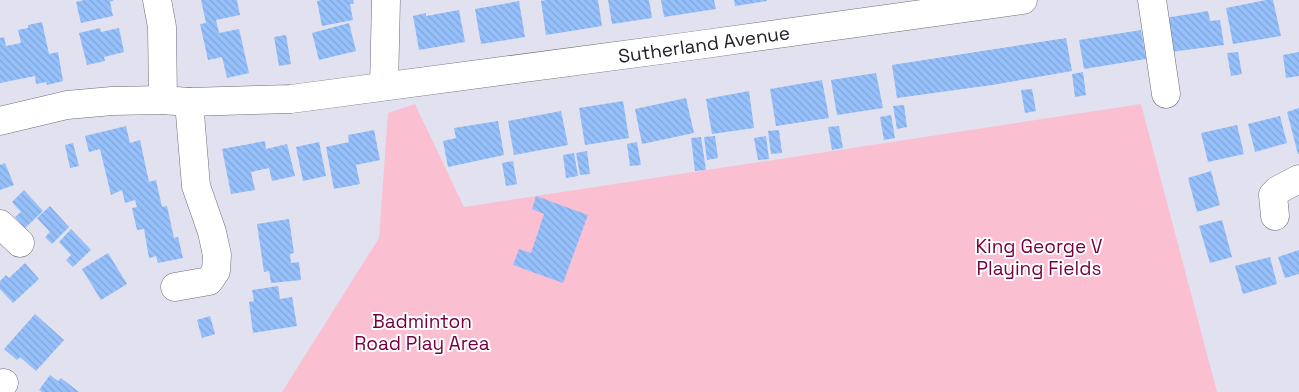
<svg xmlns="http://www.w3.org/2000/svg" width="1299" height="392" viewBox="0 0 1299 392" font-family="'Space Grotesk',sans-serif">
<defs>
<pattern id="building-back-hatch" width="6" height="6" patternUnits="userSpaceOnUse" patternTransform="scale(1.25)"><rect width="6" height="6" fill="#96c0fb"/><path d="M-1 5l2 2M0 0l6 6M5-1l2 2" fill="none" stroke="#81a5d7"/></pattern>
</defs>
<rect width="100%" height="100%" fill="#e2e1f0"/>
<path fill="#fac0d2" d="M415,104L464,207L1141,104L1217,392H282L379,238L388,113Z"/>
<g fill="url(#building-back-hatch)">
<path d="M84,0H114L110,2L113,16L81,23L76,2Z"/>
<path d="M201,0H237L240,15L216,20L219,33L239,29L249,73L227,78L222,57L208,60L200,24L206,23Z"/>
<path d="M321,0H353L354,4H350L353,20L322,26L317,1Z"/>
<path d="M546,0H598L602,26L546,35L541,1Z"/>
<path d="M608,0H649L652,18L612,24Z"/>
<path d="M661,0H714L716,9L664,17Z"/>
<path d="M734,0H766L767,1L735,6Z"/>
<path d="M1266,0H1273L1281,36L1233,44L1226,8Z"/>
<path d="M519,1L525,37L481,44L475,9Z"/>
<path d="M459,10L465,42L419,50L413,16L426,13V16Z"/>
<path d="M1208,11L1210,21L1220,20L1224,45L1163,53L1165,18Z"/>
<path d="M42,22L49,54L58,52L63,81L47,85L46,82L36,84L35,76L0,83V38L4,37L6,46L21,43L18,30L28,28V25Z"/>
<path d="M349,23L356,51L319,60L312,33Z"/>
<path d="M100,28L101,32L119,28L124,52L104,57L105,61L87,65L79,33Z"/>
<path d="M1141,30L1146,59L1084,69L1079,40Z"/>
<path d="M286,35L291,64L279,66L274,37Z"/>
<path d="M1066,38L1072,71L992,85L897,98L892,65Z"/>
<path d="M1238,52L1242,74L1231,76L1227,53Z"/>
<path d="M1299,52V76L1286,78L1283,55Z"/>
<path d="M1083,72L1086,95L1075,97L1072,74Z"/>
<path d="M876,73L883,108L837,115L831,80Z"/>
<path d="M822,80L829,118L776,126L770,89Z"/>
<path d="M1032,89L1036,111L1025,113L1021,90Z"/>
<path d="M749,91L754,128L712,134L706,99Z"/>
<path d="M686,98L694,133L642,144L635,109Z"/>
<path d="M623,101L629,138L585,145L579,108Z"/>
<path d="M904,105L907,127L897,129L893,106Z"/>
<path d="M1299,108V154H1298L1287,112Z"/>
<path d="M561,111L568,145L514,155L508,121Z"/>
<path d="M891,115L895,138L884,140L880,117Z"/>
<path d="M1280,116L1287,143L1255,152L1248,124Z"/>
<path d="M498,121L504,155L448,167L443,141L456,138L454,128Z"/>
<path d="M1237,125L1244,154L1208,162L1201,133Z"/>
<path d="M126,126L130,143L140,140L149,182L156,180L162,207L167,206L174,238L178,237L183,258L158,263L156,256L149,258L144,229L137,230L132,208L137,207L135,200L125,203L122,190L111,195L100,149L89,152L85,136Z"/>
<path d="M839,126L843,148L832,150L828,127Z"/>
<path d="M374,130L380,160L356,165L360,184L334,189L326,147L349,142L348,135Z"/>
<path d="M779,130L782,153L771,154L768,131Z"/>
<path d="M715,136L718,158L707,160L704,137Z"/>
<path d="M766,136L769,159L758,160L754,138Z"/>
<path d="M701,137L706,170L695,171L691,138Z"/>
<path d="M265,141L266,149L287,144L295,176L272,181L269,168L251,172L255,190L231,194L222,149Z"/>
<path d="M319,142L326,176L303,181L296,147Z"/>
<path d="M637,142L641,165L630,166L627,144Z"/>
<path d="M73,143L79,166L70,168L65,145Z"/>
<path d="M587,151L590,174L580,175L576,153Z"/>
<path d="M574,153L578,176L566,178L563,155Z"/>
<path d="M513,161L517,184L506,186L502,163Z"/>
<path d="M5,163L14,185L0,190V165Z"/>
<path d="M1211,171L1220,205L1197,212L1188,178Z"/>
<path d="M24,190L43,211L25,228L15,217L21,212L12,202Z"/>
<path d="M536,196L588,215L563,283L513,265L519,249L531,253L544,214L532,209Z"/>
<path d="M50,206L69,227L52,244L45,237L50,232L37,218Z"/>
<path d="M289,219L294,253L290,254L291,263L299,262L301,280L271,283L269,271L264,272L257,224Z"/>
<path d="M1222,220L1232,257L1210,263L1199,226Z"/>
<path d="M71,229L91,250L73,267L66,260L71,255L59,242Z"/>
<path d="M1299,250V274L1285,278L1278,257Z"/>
<path d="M108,253L127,284L101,300L82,269Z"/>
<path d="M1270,257L1277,284L1243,294L1235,266Z"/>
<path d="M25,263L39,279L13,303L0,289V281L6,275L9,278Z"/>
<path d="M278,286L280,299L292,297L297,326L253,333L249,302L254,301L252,290Z"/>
<path d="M35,314L64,340L36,371L20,357L17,360L4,349Z"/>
<path d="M210,316L215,334L202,338L197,320Z"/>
<path d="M50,375L58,381L61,378L79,392H42L39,390Z"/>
</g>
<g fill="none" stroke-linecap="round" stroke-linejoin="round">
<defs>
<g id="minor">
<path d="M157,0L162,27L163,100"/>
<path d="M1152,0L1166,94"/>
<path d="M384,86L386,0"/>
<path d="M0,121L67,105L112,101L163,100L189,102L291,99L691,46L1023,0"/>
<path d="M1275,216L1273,195L1278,190L1299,179"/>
<path d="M0,224L20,243"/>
<path d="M175,287L209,281L216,271L217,255L212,232L196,186L189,102"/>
<path d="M0,388L4,383"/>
</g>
</defs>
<use href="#minor" stroke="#6e6d7a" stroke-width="29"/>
<use href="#minor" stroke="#fff" stroke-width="28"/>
</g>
<g text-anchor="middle" stroke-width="4" stroke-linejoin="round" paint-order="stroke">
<g font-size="19" fill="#222127" stroke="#fff">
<text transform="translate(704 44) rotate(-8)" y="7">Sutherland Avenue</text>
</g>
<g font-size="19" fill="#75003d" stroke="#fff">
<text x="1039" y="253">King George V<tspan x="1039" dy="22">Playing Fields</tspan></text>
<text x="422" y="328">Badminton<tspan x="422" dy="22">Road Play Area</tspan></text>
</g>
</g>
</svg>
